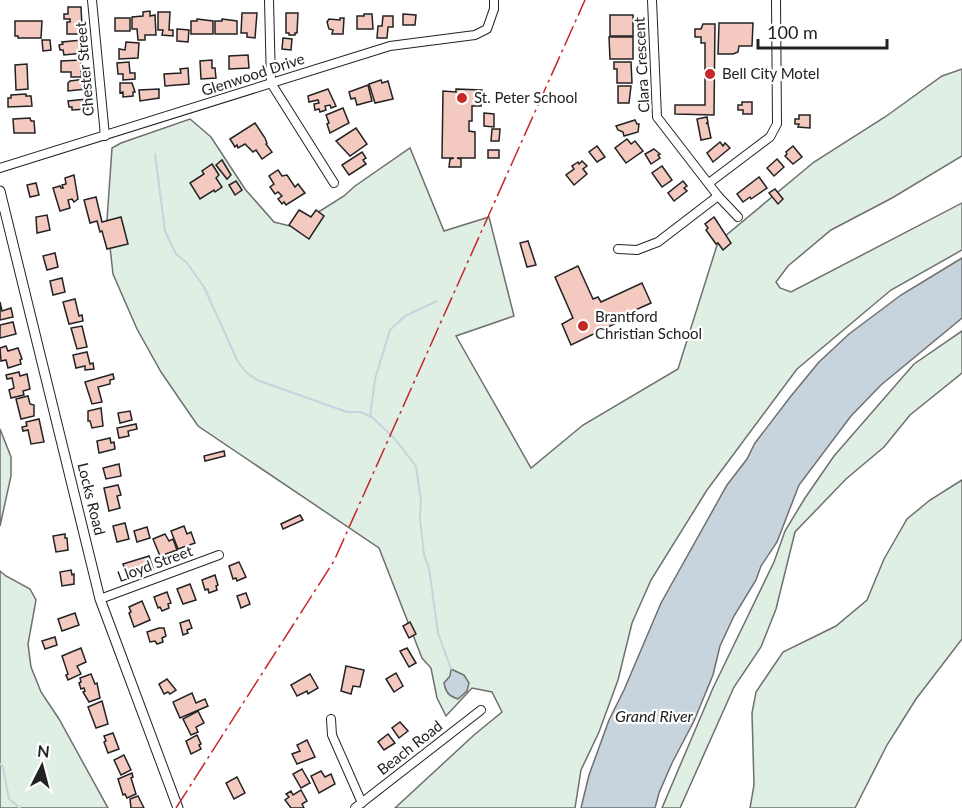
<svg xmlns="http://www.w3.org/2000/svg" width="962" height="808" viewBox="0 0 962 808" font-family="Lato,sans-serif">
<rect width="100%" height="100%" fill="#fff"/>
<g fill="#e0efe3" stroke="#6f6f6f" stroke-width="1.5">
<path d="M962,69V156L892,198L831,230L788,266L776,282L780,288L791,292L962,203V250L891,290L797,369L707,490L651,580L632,623L618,680L599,732L581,770L575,808H395L474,735L502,712L492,692L472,688L446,716L437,698L431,668L422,658L379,548L198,426L161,372L137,329L113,274L107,220L112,148L121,143L190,119L211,137L245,189L274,222L290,226L309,218L344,196L355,186L410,148L444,231L489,217L514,316L456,336L531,468L583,425L678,369L718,242L814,162L885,117L942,76Z"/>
<path d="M962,331V373L910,415L884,447L846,479L795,532L776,609L761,647L734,687L680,808H662L713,688L774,562L785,531L805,498L834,456L914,364Z"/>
<path d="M0,429L11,457V476L0,526Z"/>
<path d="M962,480V639L916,699L887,745L855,808H750L754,785L752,713L756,692L783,652L836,626L867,600L884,559L907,519L930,500Z"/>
<path d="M0,571L6,576L30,589L36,600L28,644L31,667L41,692L59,719L108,808H0Z"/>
</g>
<g fill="#c7d3dd" stroke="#6f6f6f" stroke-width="1.5">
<path d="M962,258V318L881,385L851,416L799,485L777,542L761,566L756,580L734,616L720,646L713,675L694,721L672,763L659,793L655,808H581L589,775L609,720L624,690L661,603L727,485L747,459L755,443L791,396L819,362L849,334L901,295Z"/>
<path d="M451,669L464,675L469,683L467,691L458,699C449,696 446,693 444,683L450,676Z"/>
</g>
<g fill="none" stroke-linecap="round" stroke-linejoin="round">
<g stroke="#c7d3dd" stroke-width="2">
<path d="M155,154L165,231L176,254L187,263L204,287L238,362L246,372L257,380L347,412H360L372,417L394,438L416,466L421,501L420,518L424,555L429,568L438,633L451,669"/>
<path d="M370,417L375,379L390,330L405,316L437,301"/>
<path d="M0,764L3,767L9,799L20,808"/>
</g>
</g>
<g fill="#f3c9c0" stroke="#222" stroke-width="1.5">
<path d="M68,7H81L82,27H78V34H67V22H70V19H64V14H68Z"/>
<path d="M150,11V16L155,15L156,35H145V40H138L137,29H132V17L143,16V12Z"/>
<path d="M158,12H170L169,30H173V36L162,35L163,30H158Z"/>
<path d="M242,13H257L255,38L247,37V33H241Z"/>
<path d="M286,13H298L297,33H295V35H289V33H286Z"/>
<path d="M364,14H372L373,29H357V16H364Z"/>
<path d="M403,14L416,15L415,25H403Z"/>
<rect x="610" y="15" width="23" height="21"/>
<path d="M383,16H393V27H388L387,38H377L378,26H382Z"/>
<rect x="115" y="18" width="15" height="13"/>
<path d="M340,18H344L343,34H332L333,30L329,29L327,22L329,19L340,20Z"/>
<path d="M197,19L213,21V34H191V21H197Z"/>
<path d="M222,19L237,21V34H215V21H222Z"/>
<path d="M15,21H42L41,38H18V36H15Z"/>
<path d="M719,23H753L752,46H739L738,52L733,54H718Z"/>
<path d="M703,24H715L714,115L675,114V105H705V43H701V37H695V29H701Z"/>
<path d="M177,29L189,30L188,42L177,41Z"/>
<path d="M609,37H633V59H610Z"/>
<path d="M283,38L292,39L291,50L282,49Z"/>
<path d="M42,40H50L51,50L43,51Z"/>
<path d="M82,40L83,53L64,55L63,50H60L59,45L63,44L62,42Z"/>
<path d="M126,42L139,43L138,58L119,59V49L125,50Z"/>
<path d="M248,55L249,68L229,69V56Z"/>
<path d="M81,60V77H71V72H61V61Z"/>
<path d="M212,60V68H215L216,78L201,79L200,61Z"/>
<path d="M129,62L130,73H135V79L123,80V74H118L117,63Z"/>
<path d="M614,62H631L632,83H617V69H614Z"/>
<path d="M27,64L28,89L16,90L15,65Z"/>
<path d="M188,68L189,84L165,86L164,74L181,73L180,69Z"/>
<path d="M85,79L86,89L68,91V83L70,81Z"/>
<path d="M381,80L382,83L388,81L393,99L375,103L369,84Z"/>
<path d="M120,83H132L135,92H133V96L123,97V92L120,93Z"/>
<path d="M368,85L372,101L357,105L355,98L351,99L349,92Z"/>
<path d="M618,86H631L629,103H618Z"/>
<path d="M159,89V98L140,101L139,90Z"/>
<path d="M328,89L336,106L331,108L330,105L325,106L326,110L320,112L319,109L315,110L314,104L319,103L318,100L309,102L308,96Z"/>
<path d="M456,89L482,90L481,106H472V121H469V131L475,132V158H457L461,159V167H449L450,159L454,158H442L443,91L456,92Z"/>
<path d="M26,94V96H31L32,106L8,107V98H11V95Z"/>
<path d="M87,99L88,109L72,110V107H69L68,101Z"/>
<path d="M742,102H752V114H743V110H738V105H742Z"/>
<path d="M343,108L349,123L330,133L327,124L329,123L326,115Z"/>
<path d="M484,113L494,114V127L484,126Z"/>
<path d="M799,115H810V128L798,127L799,124H795V119H799Z"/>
<path d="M707,117L708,123H706L708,124L711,138L701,140L697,119Z"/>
<path d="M30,118L31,121H34L35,133H14L13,119Z"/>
<path d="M635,120L637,124H639L638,132L624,136L623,132L618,130L616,126Z"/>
<path d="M255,123L265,138L267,143L266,144L272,152L262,159L256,150L253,152L245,144L238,148L237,145L235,147L230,139Z"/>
<path d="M356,128L367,144L350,156L336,141Z"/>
<path d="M492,129H500L499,141H491Z"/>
<path d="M627,139L631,144L635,141L643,151L626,163L615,148Z"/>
<path d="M720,142L723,146L725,143L730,148L713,162L707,153Z"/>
<path d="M597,146L605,157L597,162L589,152Z"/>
<path d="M793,146L802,157L793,164L785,156L787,154L786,152Z"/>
<path d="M654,149L660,154L658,155L660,158L651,164L645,154Z"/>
<rect x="488" y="150" width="11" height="8"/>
<path d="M362,152L366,158L363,160L366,164L349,175L342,165Z"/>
<path d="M777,159L784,167L774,176L767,168Z"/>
<path d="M222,160L231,175L227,179L216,165Z"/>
<path d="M582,161L587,166L583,169L587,174L574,185L566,175L574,169L572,166L578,162L579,164Z"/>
<path d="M212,164L219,175L216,178L222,187L215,192L214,190L200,199L190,183L204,174L202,171Z"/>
<path d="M662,166L672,180L662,187L652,173Z"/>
<path d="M278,170L282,176L287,175L295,187L298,184L305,193L286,205L284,202L282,204L278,199L282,196L278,192L275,194L270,187L274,184L269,176Z"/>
<path d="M74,175L78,199L74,202L72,199L68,200L70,208L60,211L53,188L60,186L61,188H63L62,185L66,184L65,178Z"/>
<path d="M759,177L767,188L751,199L750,197L743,202L737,194Z"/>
<path d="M236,181L242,190L235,195L229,185Z"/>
<path d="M683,181L687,186L684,188L687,191L674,201L668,193Z"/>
<path d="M36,183L39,195L30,197L27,185Z"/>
<path d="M775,189L783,199L778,204L769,193Z"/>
<path d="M96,197L102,222L121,217L128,244L107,249L102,231L100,232L97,221L90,223L84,200Z"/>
<path d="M299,210L311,217L316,210L324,216L309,239L289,225Z"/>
<path d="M47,215L50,230L37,233L36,217Z"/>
<path d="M714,217L731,243L723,250L718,243L716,244L706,230L708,228L705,224Z"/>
<path d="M528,241L536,265L527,267L520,243Z"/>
<path d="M55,253L58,267L47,270L43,256Z"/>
<path d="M578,266L593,299L598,297L601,302L642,283L651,303L633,311L635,314L571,345L562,324L573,318L555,277Z"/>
<path d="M62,278L65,292L53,295L50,281Z"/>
<path d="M75,299L79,316L82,315L83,321L69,324L63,302Z"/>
<path d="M0,302L2,311L11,308L13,317L0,320Z"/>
<path d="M13,322L16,334L0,338V325Z"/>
<path d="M82,326L87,347L77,349L71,328Z"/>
<path d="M6,346L8,351L18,348L22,359L20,360L21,364L8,368L6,360L1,361L0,348Z"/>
<path d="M87,352L90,364L93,363L94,369L85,370V366L76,368L73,355Z"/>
<path d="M19,372L20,376L27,374L30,389L23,391L24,395L11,398L9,390L14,388L12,378L7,379L6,375Z"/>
<path d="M113,374L114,379L110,380V384L98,387L102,402L92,404L85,382Z"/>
<path d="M28,396L30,404L34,405V416L21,419L16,399Z"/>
<path d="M101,408L103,426L92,428L90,421H88V411Z"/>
<path d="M130,411L132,420L120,423L118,413Z"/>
<path d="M39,419L44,442L31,444L28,430L23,431L22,427L27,426L26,422Z"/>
<path d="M136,424L137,429L128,431L129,436L119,438L117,428Z"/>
<path d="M110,438L111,443L114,442L115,449L99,453L97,441Z"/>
<path d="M224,451L225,456L205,461L204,456Z"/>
<path d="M119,464L121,476L106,479L103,468Z"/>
<path d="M118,485L121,495L117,496L120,508L109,511L104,488Z"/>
<path d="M300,515L303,520L283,529L281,524Z"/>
<path d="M125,523L129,539L117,542L113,526Z"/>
<path d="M184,526L187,534L191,532L195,543L178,549L171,531Z"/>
<path d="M147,527L150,538L137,542L134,531Z"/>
<path d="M65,534V538H67L68,550L56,552L53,536Z"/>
<path d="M165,534L169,541L173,539L177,550L160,556L153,539Z"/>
<path d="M149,556L153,568L127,576L123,564Z"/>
<path d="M239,562L246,577L237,581L236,578L233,579L229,566Z"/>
<path d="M71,570L72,575L74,574V584L62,586L60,572Z"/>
<path d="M215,575L218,585L216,586L217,590L209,593L208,589L205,590L202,580Z"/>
<path d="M190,584L196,600L183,604L177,589Z"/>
<path d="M167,592L171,603L168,604L169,608L162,611L160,607L158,608L154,597Z"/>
<path d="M246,593L250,604L241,608L237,596Z"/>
<path d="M142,601L150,620L134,627L129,613L131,612L129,607Z"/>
<path d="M75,613L79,625L62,631L58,619Z"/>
<path d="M189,620L192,628L187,630L188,633L183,635L180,623Z"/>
<path d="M410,622L416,634L409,638L403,626Z"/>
<path d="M159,628H164L166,636L162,638L163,642L157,644L155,641L150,642L147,632Z"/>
<path d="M55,637L57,645L45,649L42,641Z"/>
<path d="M81,648L86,662L77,666L81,674L68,680L66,675L68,674L62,656Z"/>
<path d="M407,648L416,663L409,667L400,651Z"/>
<path d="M346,666L364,670L360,687L353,686L351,694L341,691Z"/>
<path d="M396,673L403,686L394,692L386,679Z"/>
<path d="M91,674L95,684L97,683L100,698L89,702L83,692L85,691L84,688L81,689L79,683L81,682L80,678Z"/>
<path d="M310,674L318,688L308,694L307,691L297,696L291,685Z"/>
<path d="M167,679L176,690L170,694L168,692L164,694L159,684Z"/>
<path d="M192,693L196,703L205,699L208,706L180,718L173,702Z"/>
<path d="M102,701L108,724L96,728L88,707Z"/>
<path d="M198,711L204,723L196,727L198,732L191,735L183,719Z"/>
<path d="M400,722L408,731L399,738L392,728Z"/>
<path d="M113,733L119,749L108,753L104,742L106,741L104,736Z"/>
<path d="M388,734L395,743L384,750L378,742Z"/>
<path d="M197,735L201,744L199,745L201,749L191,754L186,741Z"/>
<path d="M307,740L315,757L297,764L292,754L300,751L297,745Z"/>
<path d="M124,755L131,770L121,775L114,760Z"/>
<path d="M302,769L310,783L301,788L293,774Z"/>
<path d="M321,771L325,777L331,774L335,784L319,793L311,776Z"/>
<path d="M132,773L133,777L131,778L136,794L127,798L125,794L123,795L118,779Z"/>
<path d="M237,777L245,793L234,799L226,783Z"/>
<path d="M301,790L307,801L302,804L304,808H291L285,800L289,797L286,794L291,791L293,795Z"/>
<path d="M138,796L144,808H131L130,799Z"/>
</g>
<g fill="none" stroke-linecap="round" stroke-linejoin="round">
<defs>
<g id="minor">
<path d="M92,0L105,136"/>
<path d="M269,0L271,83L334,183"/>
<path d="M652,0L657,117L718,196L738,217"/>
<path d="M0,168L390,46L475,35L487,29L494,9V0"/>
<path d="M709,183L770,137L777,124L776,0"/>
<path d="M618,249L637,250L658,242L718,196"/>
<path d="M100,599L219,555"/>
<path d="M331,719L332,735L362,803"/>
<path d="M355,808L481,710"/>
</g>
<path id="tertiary" d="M0,191L100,599L178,808"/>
</defs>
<use href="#minor" stroke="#222" stroke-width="10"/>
<use href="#tertiary" stroke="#222" stroke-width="11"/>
<use href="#minor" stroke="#fff" stroke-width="8"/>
<use href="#tertiary" stroke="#fff" stroke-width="9"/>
<path stroke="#c62828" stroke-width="1.5" stroke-dasharray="21 4.5 3 4.5" stroke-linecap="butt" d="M176,808L334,561L585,0"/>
</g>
<g fill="#c62828" stroke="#fff" stroke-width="2">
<circle cx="710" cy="74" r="6"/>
<circle cx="462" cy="98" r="6"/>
<circle cx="583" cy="326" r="6"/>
</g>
<g text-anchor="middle" stroke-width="4.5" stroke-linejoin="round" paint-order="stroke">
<g font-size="15" fill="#222" stroke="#fff">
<text transform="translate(642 65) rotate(-93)" y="5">Clara Crescent</text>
<text transform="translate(85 69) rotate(-95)" y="5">Chester Street</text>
<text transform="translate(253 75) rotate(-18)" y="5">Glenwood Drive</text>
<text transform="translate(91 499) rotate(76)" y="5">Locks Road</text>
<text transform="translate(155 564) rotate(-20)" y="5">Lloyd Street</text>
<text transform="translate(410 748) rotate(-38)" y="5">Beach Road</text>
</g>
<g font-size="15" fill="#222" stroke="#fff" text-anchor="start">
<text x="722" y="79">Bell City Motel</text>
<text x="474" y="103">St. Peter School</text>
<text x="595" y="322">Brantford<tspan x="595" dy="17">Christian School</tspan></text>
</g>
<g font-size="16" font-style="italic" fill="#222" stroke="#fff">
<text x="654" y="722">Grand River</text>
</g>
</g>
<g transform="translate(42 766) rotate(6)" stroke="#ffffff" stroke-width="4.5" paint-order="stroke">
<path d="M0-4.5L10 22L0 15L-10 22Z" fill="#222222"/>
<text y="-9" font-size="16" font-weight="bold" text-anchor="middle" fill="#222222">N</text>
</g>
<path d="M758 39v9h129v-9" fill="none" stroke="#222222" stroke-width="3"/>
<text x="767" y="39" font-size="18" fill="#222222" stroke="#ffffff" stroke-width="4.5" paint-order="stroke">100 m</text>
</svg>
